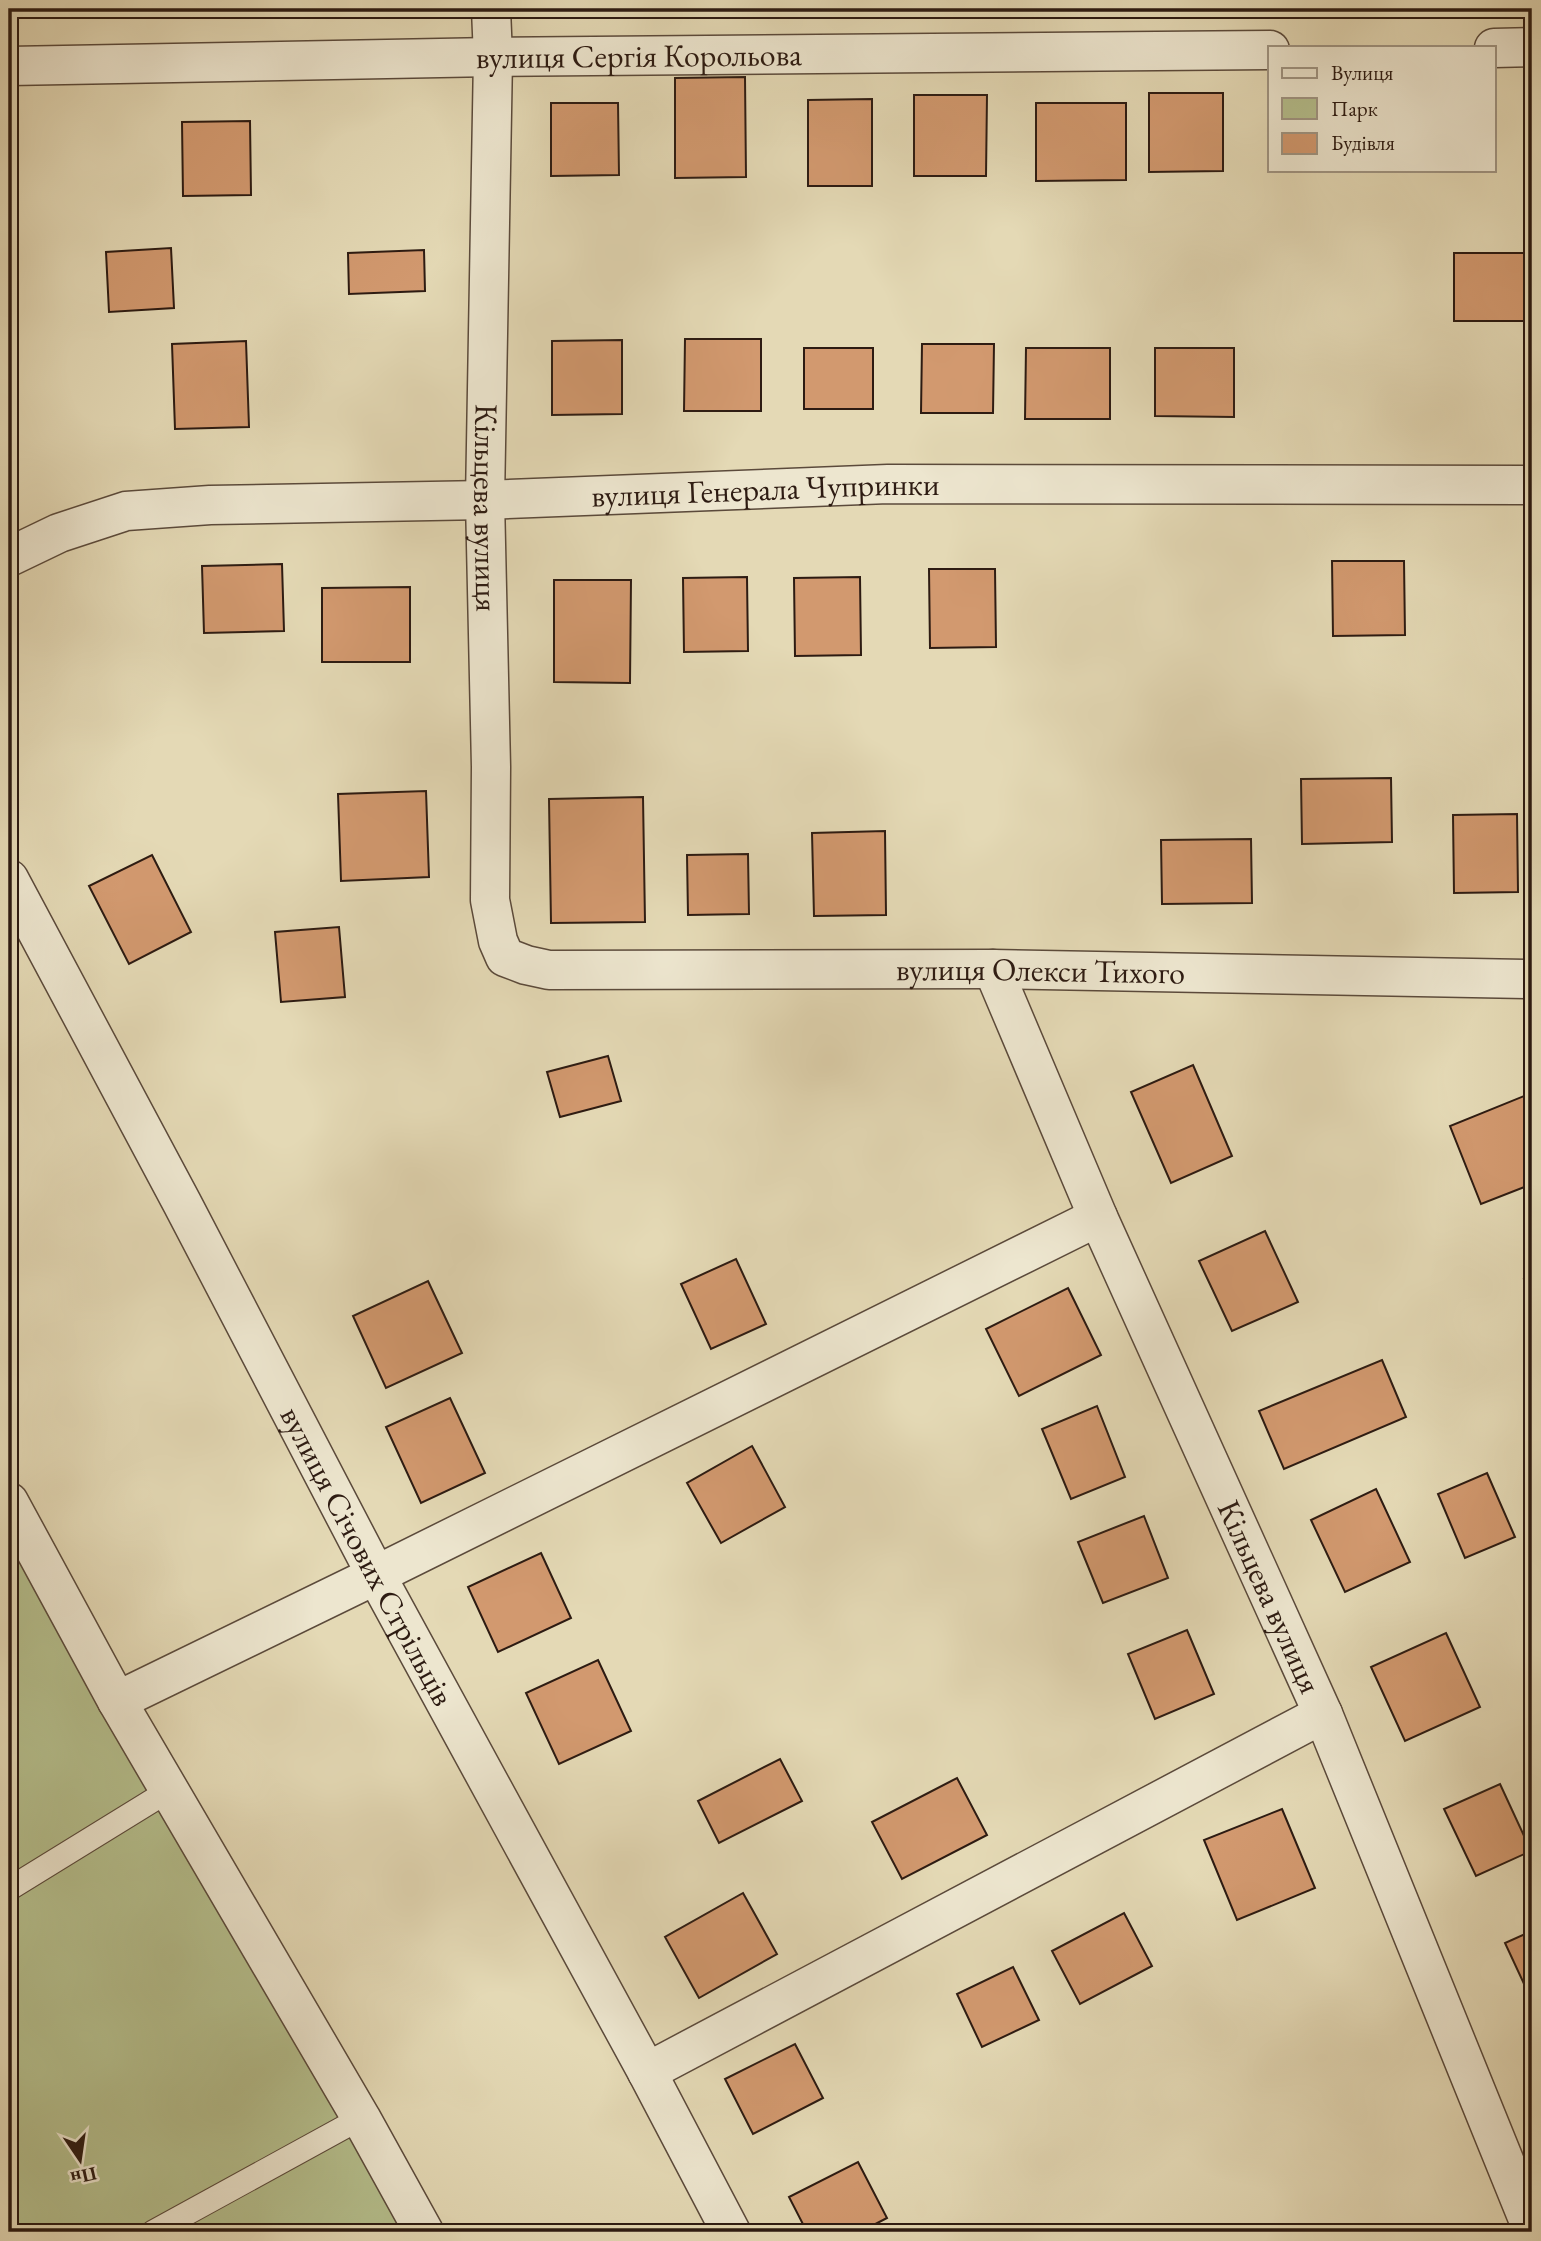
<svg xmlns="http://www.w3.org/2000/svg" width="1541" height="2241" viewBox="0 0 1541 2241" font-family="'EB Garamond',serif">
<rect width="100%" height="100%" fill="#e4d9b5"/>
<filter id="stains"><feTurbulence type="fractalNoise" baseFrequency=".00286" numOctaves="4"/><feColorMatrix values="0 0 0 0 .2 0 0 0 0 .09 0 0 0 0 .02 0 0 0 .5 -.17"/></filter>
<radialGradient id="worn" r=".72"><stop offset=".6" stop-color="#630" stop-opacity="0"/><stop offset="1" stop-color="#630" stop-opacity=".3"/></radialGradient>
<path fill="#b5bf8d" stroke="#716d50" stroke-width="2" d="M9,1537L408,2232H9Z"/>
<g fill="#d2996f" stroke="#2d1b12" stroke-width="2">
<path d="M745,77L746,177L675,178V78Z"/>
<path d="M1149,93H1223V171L1149,172Z"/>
<path d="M914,95H987L986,176H914Z"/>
<path d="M872,99V186H808V100Z"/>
<path d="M551,103H618L619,175L551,176Z"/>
<path d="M1036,103H1126V180L1036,181Z"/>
<path d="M250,121L251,195L183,196L182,122Z"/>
<path d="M171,248L174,308L109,312L106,252Z"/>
<path d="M424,250L425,291L349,294L348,253Z"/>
<rect x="1454" y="253" width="78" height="68"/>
<path d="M685,339H761V411H684Z"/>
<path d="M622,340V414L552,415V341Z"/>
<path d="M246,341L249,427L175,429L172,344Z"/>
<path d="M922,344H994L993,413H921Z"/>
<rect x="804" y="348" width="69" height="61"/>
<path d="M1026,348H1110V419H1025Z"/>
<path d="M1155,348H1234V417L1155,416Z"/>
<path d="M1332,561H1404L1405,635L1333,636Z"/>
<path d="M282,564L284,631L204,633L202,566Z"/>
<path d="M929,569H995L996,647L930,648Z"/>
<path d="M747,577L748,651L684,652L683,578Z"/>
<path d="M860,577L861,655L795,656L794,578Z"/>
<path d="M554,580H631L630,683L554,682Z"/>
<path d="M410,587V662H322V588Z"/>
<path d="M1391,778L1392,842L1302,844L1301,779Z"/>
<path d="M426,791L429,877L341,881L338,794Z"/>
<path d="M643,797L645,922L551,923L549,799Z"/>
<path d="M1517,814L1518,892L1454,893L1453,815Z"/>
<path d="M885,831L886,915L814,916L812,833Z"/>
<path d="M1251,839L1252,903L1162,904L1161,840Z"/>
<path d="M748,854L749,914L688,915L687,855Z"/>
<path d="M152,855L191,932L129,964L89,886Z"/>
<path d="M339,927L345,997L281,1002L275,932Z"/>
<path d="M608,1056L621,1101L560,1117L547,1072Z"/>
<path d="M1193,1065L1232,1156L1171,1183L1131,1092Z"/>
<path d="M1529,1094L1532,1102V1184L1481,1204L1450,1126Z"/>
<path d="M1265,1231L1298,1302L1232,1331L1199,1261Z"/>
<path d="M736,1259L766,1324L711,1349L681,1284Z"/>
<path d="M1532,1276V1298L1524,1279Z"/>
<path d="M428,1281L462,1353L386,1388L353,1316Z"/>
<path d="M1068,1288L1101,1355L1019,1396L986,1329Z"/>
<path d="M1382,1360L1406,1417L1284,1469L1259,1411Z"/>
<path d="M450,1398L485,1473L421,1503L386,1427Z"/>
<path d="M1097,1406L1125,1477L1071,1499L1042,1429Z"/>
<path d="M752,1446L785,1507L721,1543L687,1483Z"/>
<path d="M1487,1473L1515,1537L1465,1558L1438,1494Z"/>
<path d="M1376,1489L1410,1562L1345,1592L1311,1520Z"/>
<path d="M1144,1516L1168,1578L1103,1603L1078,1542Z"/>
<path d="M541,1553L571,1618L498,1652L468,1587Z"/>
<path d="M1187,1630L1214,1694L1155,1719L1128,1654Z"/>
<path d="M1446,1633L1480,1707L1405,1741L1371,1667Z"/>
<path d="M598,1660L631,1731L559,1764L526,1693Z"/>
<path d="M780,1759L802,1801L719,1843L698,1801Z"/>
<path d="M957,1778L987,1835L902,1879L872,1822Z"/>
<path d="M1500,1784L1531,1851L1476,1876L1444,1809Z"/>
<path d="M1282,1809L1315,1888L1237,1920L1204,1840Z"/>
<path d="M743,1893L777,1954L699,1998L665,1937Z"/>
<path d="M1124,1913L1152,1966L1080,2004L1052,1951Z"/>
<path d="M1532,1931V2001L1505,1943Z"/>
<path d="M1013,1967L1039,2020L982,2047L957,1994Z"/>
<path d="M795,2044L823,2098L753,2134L725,2079Z"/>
<path d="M858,2162L887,2218L860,2232H807L789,2197Z"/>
</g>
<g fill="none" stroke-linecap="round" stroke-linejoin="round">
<defs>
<g id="lane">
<path d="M9,1889L168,1791"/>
<path d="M153,2232L361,2118"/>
</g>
<g id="street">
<path id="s1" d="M491,9L493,57L485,500L491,767L490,900L498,941L505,957L526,965L549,970L993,969L1532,979"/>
<path d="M1494,48L1532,47"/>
<path id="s2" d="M9,66L493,57L1270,50"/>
<path id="s3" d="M9,557L59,533L126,511L210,505L485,500L888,484L1532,485"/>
<path id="s4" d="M9,879L182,1203L376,1575L647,2072L731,2232"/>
<path id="s5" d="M993,969L1098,1217L1323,1714L1532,2229"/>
<path d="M9,1502L117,1701L361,2118L424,2232"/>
<path d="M117,1701L376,1575L1098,1217"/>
<path d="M647,2072L1323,1714"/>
</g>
</defs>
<use href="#lane" stroke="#5b4a3b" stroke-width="25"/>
<use href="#street" stroke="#5b4a3b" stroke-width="41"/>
<use href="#lane" stroke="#ede6cf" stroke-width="23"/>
<use href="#street" stroke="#ede6cf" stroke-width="38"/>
</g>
<g text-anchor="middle" stroke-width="6" stroke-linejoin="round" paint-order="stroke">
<g font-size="32" fill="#2d1b12" stroke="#ede6cf">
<text dy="11" stroke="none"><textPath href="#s2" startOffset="630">вулиця Сергія Корольова</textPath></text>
<text dy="11" stroke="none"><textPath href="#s3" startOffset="766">вулиця Генерала Чупринки</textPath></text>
<text dy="11" stroke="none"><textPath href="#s1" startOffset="499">Кільцева вулиця</textPath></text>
<text dy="11" stroke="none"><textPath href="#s1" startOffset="1488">вулиця Олекси Тихого</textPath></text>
<text dy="11" stroke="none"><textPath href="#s4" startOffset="766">вулиця Січових Стрільців</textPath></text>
<text dy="11" stroke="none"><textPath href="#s5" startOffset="686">Кільцева вулиця</textPath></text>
</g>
</g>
<rect width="1541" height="2241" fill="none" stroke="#e4d9b5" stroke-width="35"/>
<rect x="10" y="10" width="1520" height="2220" fill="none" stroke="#2d1b12" stroke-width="3.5"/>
<rect x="18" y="18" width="1506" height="2206" fill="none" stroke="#2d1b12" stroke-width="2"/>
<rect x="1268" y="46" width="228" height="126" fill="#ede6cf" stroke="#a09583" stroke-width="2"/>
<rect x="1282" y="68" width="35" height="10" fill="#ede6cf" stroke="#a09583" stroke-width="2"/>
<text x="1331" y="80" font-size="21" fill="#2d1b12">Вулиця</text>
<rect x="1282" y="98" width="35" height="21" fill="#b5bf8d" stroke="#a09583" stroke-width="2"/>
<text x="1331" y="116" font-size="21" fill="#2d1b12">Парк</text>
<rect x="1282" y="133" width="35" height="21" fill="#d2996f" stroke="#a09583" stroke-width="2"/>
<text x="1331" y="150" font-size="21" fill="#2d1b12">Будівля</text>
<g transform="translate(80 2160) rotate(167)" stroke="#ede6cf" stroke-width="5" paint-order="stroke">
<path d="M0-5L12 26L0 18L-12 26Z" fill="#2d1b12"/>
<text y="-10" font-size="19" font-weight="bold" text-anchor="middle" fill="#2d1b12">Пн</text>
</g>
<rect width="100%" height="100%" filter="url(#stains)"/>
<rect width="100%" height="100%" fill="url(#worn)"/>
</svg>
